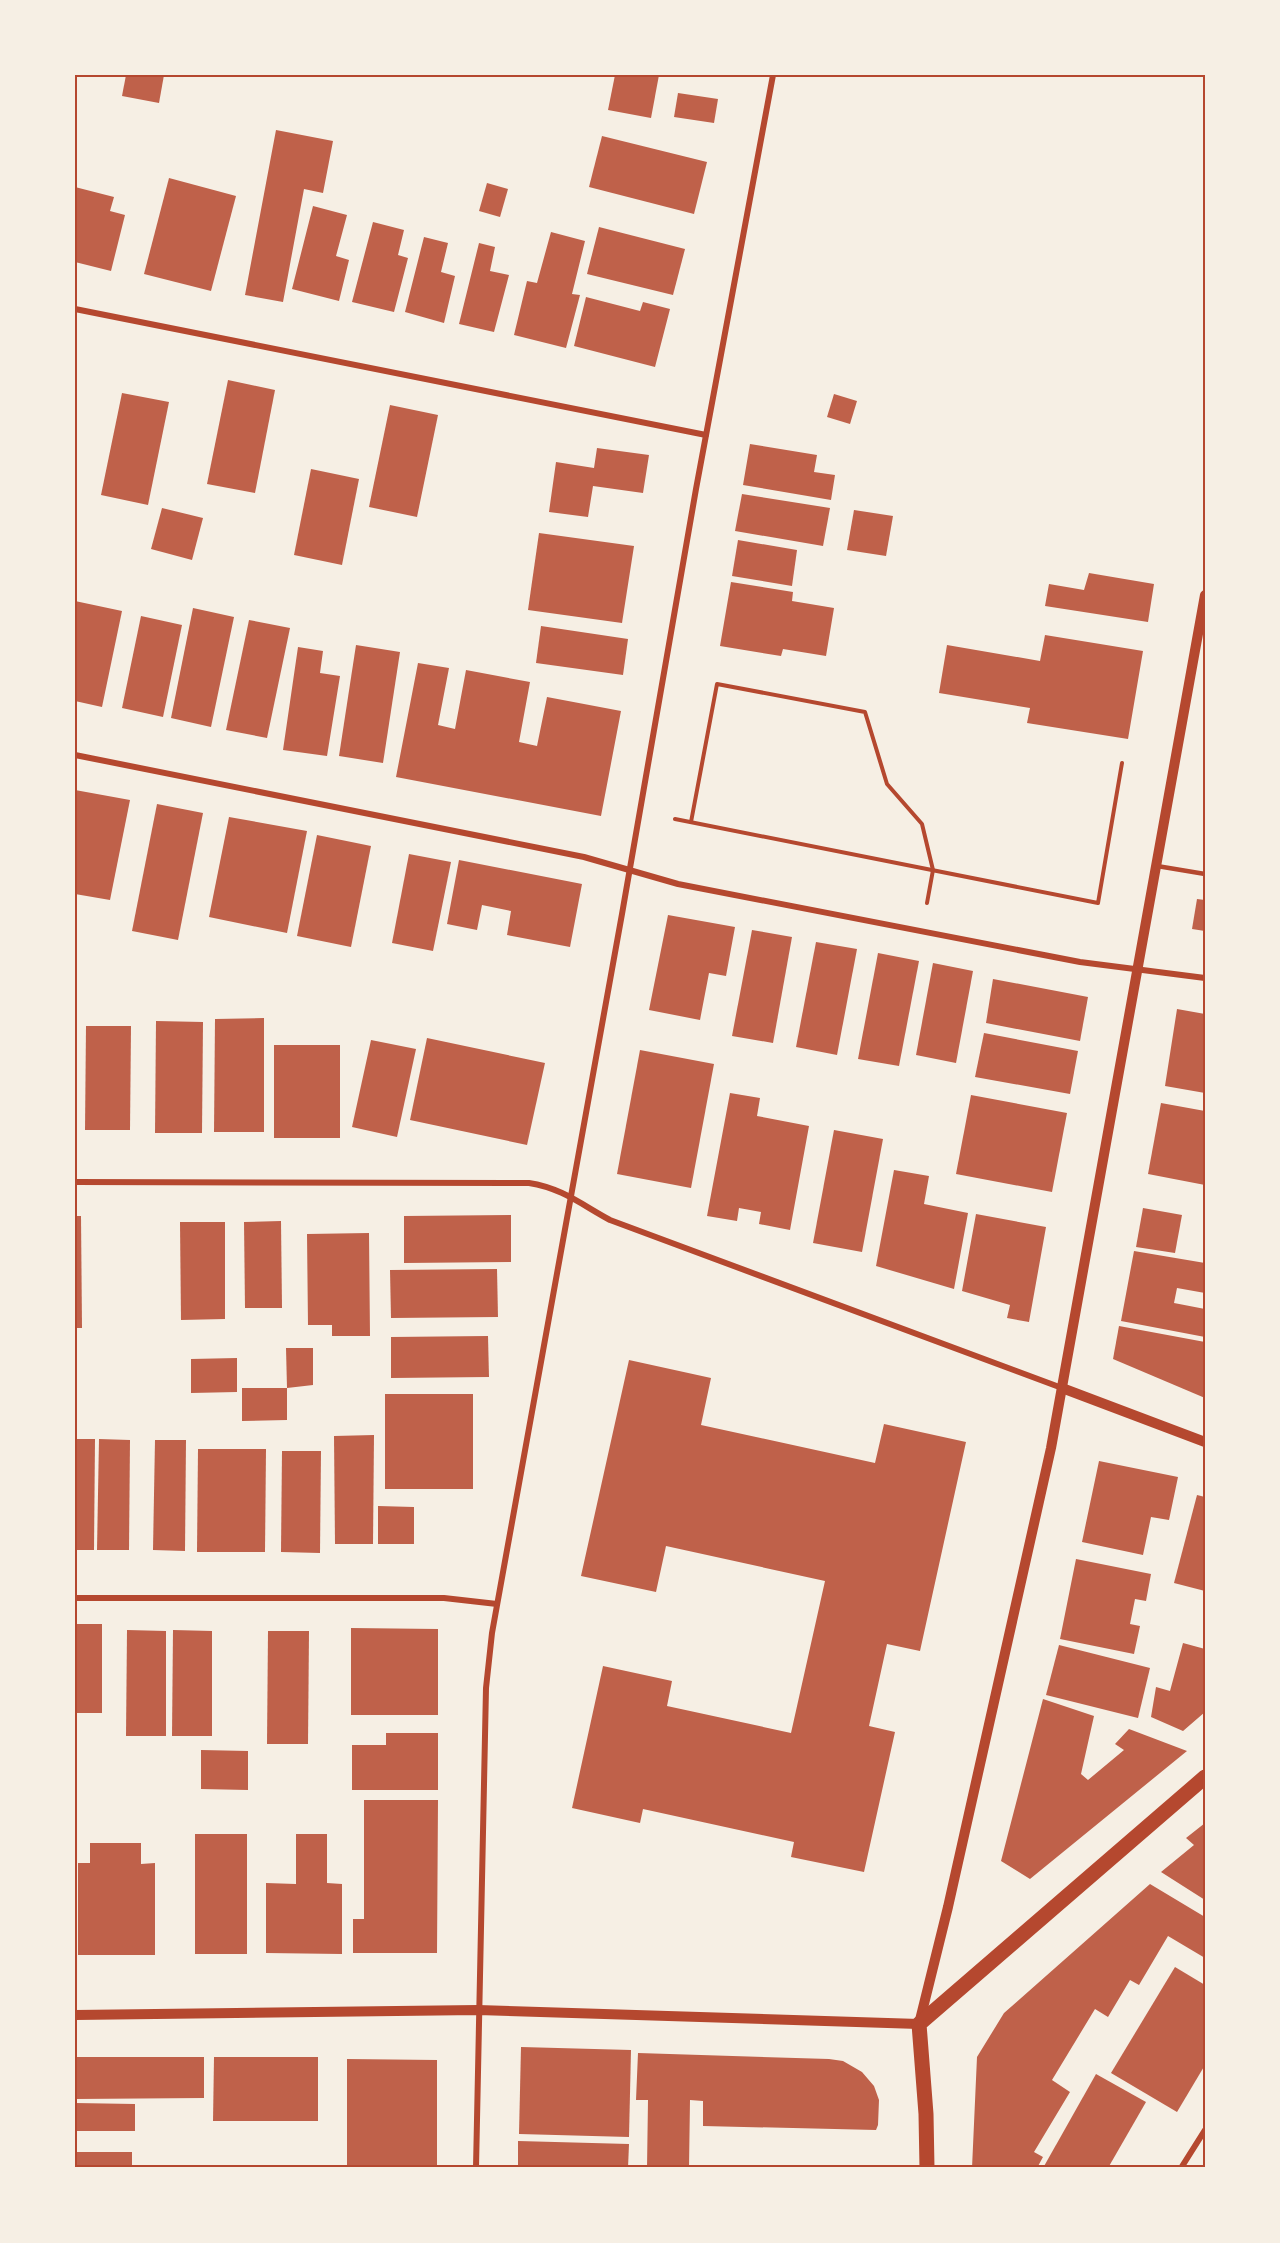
<svg xmlns="http://www.w3.org/2000/svg" width="1280" height="2243" viewBox="0 0 1280 2243" font-family="Spectral,serif">
<rect width="100%" height="100%" fill="#f6efe4"/>
<g fill="#bf614a">
<path d="M126,75H164L159,103L122,96Z"/>
<path d="M615,75H659L651,118L608,110Z"/>
<path d="M678,93L718,99L714,123L674,117Z"/>
<path d="M276,130L333,141L323,193L304,189L283,302L245,295Z"/>
<path d="M602,136L707,162L694,214L589,187Z"/>
<path d="M169,178L236,196L211,291L144,274Z"/>
<path d="M487,183L508,189L500,217L479,211Z"/>
<path d="M75,187L114,197L110,211L125,215L111,271L75,262Z"/>
<path d="M313,206L347,215L336,256L349,260L339,301L292,289Z"/>
<path d="M373,222L404,230L398,255L408,258L394,312L352,302Z"/>
<path d="M599,227L685,249L673,295L587,274Z"/>
<path d="M551,232L585,241L572,294L580,295L566,348L514,335L527,281L537,283Z"/>
<path d="M424,237L448,243L441,272L455,276L444,323L405,312Z"/>
<path d="M479,243L495,247L490,271L509,275L494,332L459,324Z"/>
<path d="M586,297L640,311L643,302L670,309L655,367L574,346Z"/>
<path d="M228,380L275,390L255,493L207,484Z"/>
<path d="M122,393L169,402L148,505L101,495Z"/>
<path d="M834,394L857,401L850,424L827,417Z"/>
<path d="M390,405L438,415L417,517L369,507Z"/>
<path d="M750,444L817,455L814,472L835,475L831,500L743,485Z"/>
<path d="M597,448L649,455L643,493L593,486L588,517L549,512L556,462L594,468Z"/>
<path d="M311,469L359,479L342,565L294,555Z"/>
<path d="M742,494L830,508L823,546L735,531Z"/>
<path d="M162,508L203,518L192,560L151,549Z"/>
<path d="M854,510L893,516L886,556L847,550Z"/>
<path d="M539,533L634,546L622,623L528,610Z"/>
<path d="M738,540L797,550L792,586L732,576Z"/>
<path d="M1089,573L1154,584L1148,622L1045,606L1049,584L1084,590Z"/>
<path d="M731,582L793,592L792,601L834,608L826,656L783,649L781,656L720,646Z"/>
<path d="M75,601L122,611L102,707L75,701Z"/>
<path d="M193,608L234,617L211,727L171,718Z"/>
<path d="M141,616L182,625L163,717L122,708Z"/>
<path d="M249,620L290,628L267,738L226,730Z"/>
<path d="M541,626L628,639L623,675L536,663Z"/>
<path d="M1045,635L1143,651L1128,739L1027,723L1030,708L939,693L947,645L1040,661Z"/>
<path d="M356,645L400,652L383,763L339,756Z"/>
<path d="M298,647L323,651L320,673L340,676L327,756L283,750Z"/>
<path d="M418,663L449,668L438,725L455,729L466,670L530,682L519,742L537,746L547,697L621,711L601,816L396,777Z"/>
<path d="M75,790L130,800L110,900L75,894Z"/>
<path d="M157,804L203,813L178,940L132,931Z"/>
<path d="M229,817L307,831L287,933L209,917Z"/>
<path d="M317,835L371,846L351,947L297,936Z"/>
<path d="M409,854L451,862L433,951L392,943Z"/>
<path d="M459,860L582,884L570,947L507,935L511,911L482,905L477,930L447,924Z"/>
<path d="M1197,899L1205,900V931L1192,929Z"/>
<path d="M668,915L735,927L726,976L709,973L700,1020L649,1010Z"/>
<path d="M752,930L792,937L773,1043L732,1036Z"/>
<path d="M816,942L857,949L837,1055L796,1047Z"/>
<path d="M878,953L919,961L899,1066L858,1059Z"/>
<path d="M933,963L973,971L956,1063L916,1055Z"/>
<path d="M993,979L1088,997L1080,1041L986,1023Z"/>
<path d="M1177,1009L1205,1014V1093L1165,1086Z"/>
<path d="M264,1018V1132H214L215,1019Z"/>
<path d="M156,1021L203,1022L202,1133H155Z"/>
<path d="M86,1026H131L130,1130H85Z"/>
<path d="M984,1033L1078,1051L1070,1094L975,1077Z"/>
<path d="M427,1038L545,1063L527,1145L410,1120Z"/>
<path d="M371,1040L416,1049L397,1137L352,1127Z"/>
<rect x="274" y="1045" width="66" height="93"/>
<path d="M640,1050L714,1064L691,1188L617,1174Z"/>
<path d="M730,1093L760,1098L757,1116L809,1126L790,1230L759,1224L761,1212L739,1208L737,1221L707,1216Z"/>
<path d="M971,1095L1067,1113L1052,1192L956,1174Z"/>
<path d="M1161,1103L1205,1111V1185L1148,1174Z"/>
<path d="M834,1130L883,1139L862,1252L813,1243Z"/>
<path d="M894,1170L929,1176L924,1204L968,1213L954,1289L876,1266Z"/>
<path d="M1143,1208L1182,1215L1175,1253L1136,1247Z"/>
<path d="M976,1214L1046,1227L1029,1322L1007,1318L1010,1305L962,1291Z"/>
<path d="M511,1215V1262L404,1263V1216Z"/>
<path d="M75,1216H81L82,1328H75Z"/>
<path d="M281,1221L282,1308H245L244,1222Z"/>
<path d="M180,1222H225V1319L181,1320Z"/>
<path d="M369,1233L370,1336H332V1325H308L307,1234Z"/>
<path d="M1134,1251L1205,1263V1293L1177,1288L1174,1303L1205,1309V1337L1121,1321Z"/>
<path d="M497,1269L498,1317L391,1318L390,1270Z"/>
<path d="M1119,1326L1205,1342V1398L1113,1359Z"/>
<path d="M488,1336L489,1377L391,1378V1337Z"/>
<path d="M286,1348H313V1385L287,1388Z"/>
<path d="M237,1358V1392L191,1393V1359Z"/>
<path d="M629,1360L711,1378L701,1425L875,1463L884,1424L966,1442L920,1651L887,1644L869,1726L895,1732L864,1872L791,1857L794,1842L643,1809L640,1823L572,1808L603,1666L672,1681L667,1706L791,1733L825,1581L666,1546L656,1592L581,1576Z"/>
<path d="M242,1388H287V1420L242,1421Z"/>
<rect x="385" y="1394" width="88" height="95"/>
<path d="M374,1435L373,1544H335L334,1436Z"/>
<path d="M75,1439H95L94,1550H75Z"/>
<path d="M99,1439L130,1440L129,1550H97Z"/>
<path d="M155,1440H186L185,1551L153,1550Z"/>
<path d="M198,1449H266L265,1552H197Z"/>
<path d="M282,1451H321L320,1553L281,1552Z"/>
<path d="M1099,1461L1178,1477L1169,1520L1151,1517L1143,1555L1082,1542Z"/>
<path d="M1197,1495L1205,1497V1591L1174,1583Z"/>
<path d="M378,1506L414,1507V1544H378Z"/>
<path d="M1076,1559L1151,1574L1146,1601L1135,1599L1130,1624L1140,1626L1134,1654L1060,1639Z"/>
<rect x="75" y="1624" width="27" height="89"/>
<path d="M351,1628L438,1629V1715H351Z"/>
<path d="M127,1630L166,1631V1736H126Z"/>
<path d="M173,1630L212,1631V1736H172Z"/>
<path d="M268,1631H309L308,1744H267Z"/>
<path d="M1183,1643L1205,1649V1712L1183,1731L1151,1717L1156,1687L1170,1691Z"/>
<path d="M1059,1645L1150,1668L1138,1718L1046,1695Z"/>
<path d="M1043,1699L1094,1716L1081,1774L1088,1780L1124,1750L1115,1744L1129,1729L1187,1751L1030,1879L1001,1861Z"/>
<path d="M386,1733H438V1790H352V1745H386Z"/>
<path d="M201,1750L248,1751V1790L201,1789Z"/>
<path d="M364,1800H438L437,1953H353V1919H364Z"/>
<path d="M1205,1823V1900L1161,1872L1194,1845L1186,1838Z"/>
<rect x="195" y="1834" width="52" height="120"/>
<path d="M296,1834H327V1883L342,1884V1954L266,1953V1883L296,1884Z"/>
<path d="M90,1843H141V1864L155,1863V1955H78V1863H90Z"/>
<path d="M1150,1884L1205,1917V1958L1168,1936L1139,1985L1130,1980L1108,2017L1095,2009L1052,2080L1070,2092L1034,2152L1043,2157L1037,2168H972L977,2057L1004,2013Z"/>
<path d="M1175,1967L1205,1985V2065L1177,2112L1111,2073Z"/>
<path d="M521,2047L631,2050L629,2137L519,2134Z"/>
<path d="M638,2053L829,2059L843,2061L862,2072L874,2086L879,2100L878,2125L876,2130L703,2126V2101L690,2100L689,2168H647L648,2100H636Z"/>
<path d="M75,2057H204V2098L75,2099Z"/>
<path d="M214,2057H318V2121H213Z"/>
<path d="M347,2059L437,2060V2168H347Z"/>
<path d="M1096,2074L1146,2102L1108,2168H1043Z"/>
<path d="M75,2103L135,2104V2131H75Z"/>
<path d="M518,2141L629,2144L628,2168H518Z"/>
<rect x="75" y="2152" width="57" height="16"/>
</g>
<g fill="none" stroke-linecap="round" stroke-linejoin="round">
<g stroke="#b5482f" stroke-width="4">
<path d="M675,819L1098,903L1122,763"/>
<path d="M691,822L717,684L865,712L887,784L922,824L933,870L927,903"/>
</g>
<path stroke="#b5482f" stroke-width="4.5" d="M1157,866L1205,874"/>
<g stroke="#b5482f" stroke-width="6">
<path d="M75,309L706,435"/>
<path d="M75,755L584,857L678,884L1080,962L1205,978"/>
<path d="M75,1182L529,1183C562,1188 582,1205 610,1220L1062,1388"/>
<path d="M75,1598H444L497,1604"/>
<path d="M476,2168L486,1688L492,1633L622,914L696,489L773,75"/>
<path d="M1181,2168L1205,2130"/>
</g>
<g stroke="#b5482f" stroke-width="10">
<path d="M1062,1388L1205,1442"/>
<path d="M75,2015L478,2010L919,2024L948,1907L1051,1448L1205,595"/>
</g>
<path stroke="#b5482f" stroke-width="15" d="M927,2168L926,2114L919,2024L1205,1777"/>
</g>
<rect width="1280" height="2243" fill="none" stroke="#f6efe4" stroke-width="153"/>
<rect x="76" y="76" width="1128" height="2090" fill="none" stroke="#b5482f" stroke-width="2"/>
</svg>
